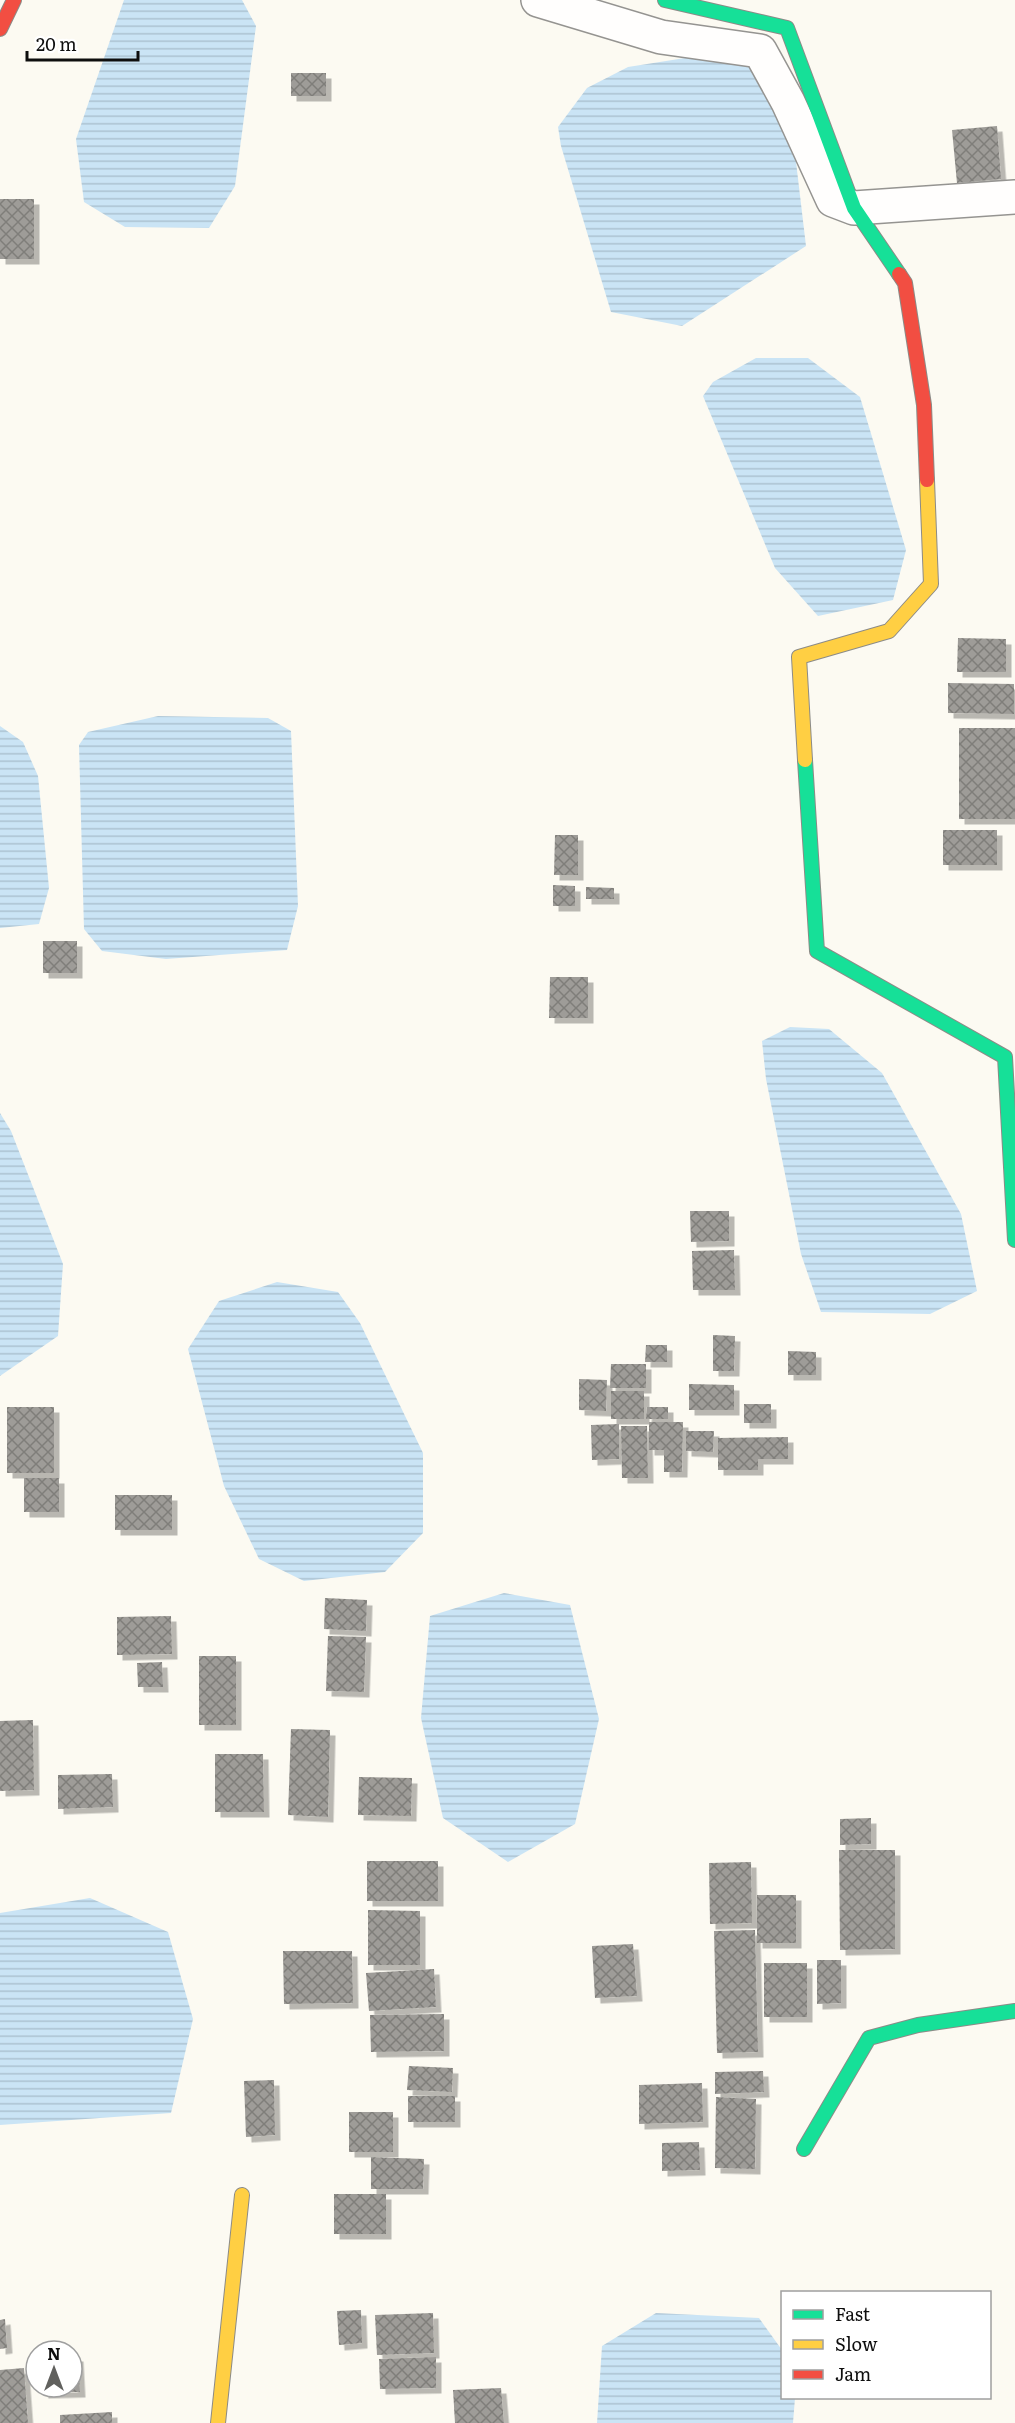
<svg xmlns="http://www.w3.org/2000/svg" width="1015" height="2423" viewBox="0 0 1015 2423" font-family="Literata,serif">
<defs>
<pattern id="water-rules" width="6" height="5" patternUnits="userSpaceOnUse" patternTransform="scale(1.5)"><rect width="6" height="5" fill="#cae4f5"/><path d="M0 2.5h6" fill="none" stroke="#acc2d1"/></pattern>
<pattern id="building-cross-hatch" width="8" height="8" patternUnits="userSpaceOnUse" patternTransform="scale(1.5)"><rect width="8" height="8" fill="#9e9c98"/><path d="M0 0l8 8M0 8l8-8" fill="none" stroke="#7f7e7a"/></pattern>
<filter id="shadow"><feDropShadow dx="5.5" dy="5.5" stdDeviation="0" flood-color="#0004"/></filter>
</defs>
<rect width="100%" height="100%" fill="#fcfaf2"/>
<g fill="url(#water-rules)">
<path d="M124,0H242L256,26L235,186L209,228L125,227L84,202L76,139Z"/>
<path d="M723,52L761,68L794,145L806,246L682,326L611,312L561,146L558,127L587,88L628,67Z"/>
<path d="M756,358H808L860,397L906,550L893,600L818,616L775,568L703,396L713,382Z"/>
<path d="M158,716L268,718L291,731L298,906L287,950L166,959L102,951L84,929L79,745L88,732Z"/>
<path d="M0,726L23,742L38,776L49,888L39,924L0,928Z"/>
<path d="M790,1027L829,1029L882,1073L961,1214L977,1291L930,1314L821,1312L801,1254L766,1079L762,1041Z"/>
<path d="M0,1113L11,1131L63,1264L58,1336L0,1376Z"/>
<path d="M277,1282L338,1292L360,1323L423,1453V1533L385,1572L304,1581L259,1559L224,1486L188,1349L219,1301Z"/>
<path d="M504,1593L570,1605L599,1719L575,1824L508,1862L443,1818L421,1718L430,1616Z"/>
<path d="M90,1898L168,1932L193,2019L171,2113L0,2125V1913Z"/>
<path d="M656,2313L759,2318L782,2350V2398H795L793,2423H597L602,2346Z"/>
</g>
<g fill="url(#building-cross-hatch)" filter="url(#shadow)">
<rect x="291" y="73" width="35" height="23"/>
<path d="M997,126L1001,179L957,183L952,130Z"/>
<rect x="0" y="199" width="34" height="60"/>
<path d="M958,638L1006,639V672H957Z"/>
<path d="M948,683L1014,684V714L948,713Z"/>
<rect x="959" y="728" width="56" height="91"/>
<rect x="943" y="830" width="54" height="35"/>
<path d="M555,835H578V875H554Z"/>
<path d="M553,885L575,886V906H553Z"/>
<path d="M586,887L614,888V899H586Z"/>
<rect x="43" y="941" width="34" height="32"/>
<path d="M550,977H588V1018H549Z"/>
<path d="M690,1211H729V1241L691,1242Z"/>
<path d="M734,1250L735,1290H693L692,1251Z"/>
<path d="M713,1335L735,1336L734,1371H713Z"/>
<path d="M646,1345H667V1362H645Z"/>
<path d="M788,1351L816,1352V1375H788Z"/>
<path d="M611,1364H646V1388H610Z"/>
<path d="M579,1379L607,1380L606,1411L579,1410Z"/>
<path d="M689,1384L734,1385V1410H689Z"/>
<rect x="611" y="1391" width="33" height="28"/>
<rect x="744" y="1404" width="27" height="19"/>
<rect x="7" y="1407" width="47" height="66"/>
<path d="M647,1407H668V1419H646Z"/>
<path d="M649,1422H683L682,1472H664V1450H649Z"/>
<path d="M619,1424V1459L592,1460L591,1425Z"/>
<path d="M621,1426H647L648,1478H622Z"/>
<path d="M686,1431H714L713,1452L686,1451Z"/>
<path d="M788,1437V1459H758V1470H718V1438Z"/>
<rect x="24" y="1478" width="35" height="34"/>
<rect x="115" y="1495" width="57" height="35"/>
<path d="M325,1598L367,1600L366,1631L324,1629Z"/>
<path d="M171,1616L172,1654L117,1655V1617Z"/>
<path d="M328,1636L366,1637L364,1692L326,1691Z"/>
<rect x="199" y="1656" width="37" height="69"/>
<path d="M162,1662L163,1687H138L137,1663Z"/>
<path d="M33,1720L34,1790L0,1791V1721Z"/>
<path d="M291,1729L330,1730L328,1817L288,1815Z"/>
<path d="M215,1754H263L264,1812H215Z"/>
<path d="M112,1774L113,1807L58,1809V1775Z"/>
<path d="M359,1777L412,1778L411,1816L358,1815Z"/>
<path d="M871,1818V1844L840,1845V1819Z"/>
<path d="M839,1850H895V1949L840,1950Z"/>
<rect x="367" y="1861" width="71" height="40"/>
<path d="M751,1862L752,1923L710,1924L709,1863Z"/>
<rect x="757" y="1895" width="39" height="48"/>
<path d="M368,1910L420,1911V1965H368Z"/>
<path d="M755,1930L758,2052L717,2053L714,1931Z"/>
<path d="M633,1944L637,1996L595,1998L592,1946Z"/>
<path d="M283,1951H352L353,2003L284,2004Z"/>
<path d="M817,1960H841V2003L817,2004Z"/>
<rect x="764" y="1963" width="43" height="54"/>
<path d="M434,1969L436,2007L369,2011L366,1973Z"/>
<path d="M444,2014V2051L371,2052L370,2015Z"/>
<path d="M409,2066L453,2068L452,2092L407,2090Z"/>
<path d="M763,2071L764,2092L715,2094V2072Z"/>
<path d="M274,2080L275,2135L246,2137L244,2081Z"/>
<path d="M702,2083L703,2122L639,2124V2085Z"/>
<rect x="408" y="2096" width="47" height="26"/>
<path d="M716,2097L756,2099L755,2169L715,2168Z"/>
<rect x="349" y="2112" width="44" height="40"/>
<path d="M699,2142L700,2170L662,2171V2143Z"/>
<path d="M371,2157L424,2159L423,2189H371Z"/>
<rect x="334" y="2194" width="52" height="40"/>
<path d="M361,2310L362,2343L339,2345L337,2311Z"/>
<path d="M433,2313L434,2353L377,2355L375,2315Z"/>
<path d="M5,2319L7,2348L0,2349V2320Z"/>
<path d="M72,2356H78L80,2392L43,2393L42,2387H72Z"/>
<path d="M436,2357V2388L380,2389L379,2359Z"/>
<path d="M24,2368L28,2423H0V2370Z"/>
<path d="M501,2388L504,2423H455L453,2390Z"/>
<path d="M112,2412V2423H60V2415Z"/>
</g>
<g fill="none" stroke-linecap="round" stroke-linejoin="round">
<defs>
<path id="street" d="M538,0L661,37L760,51L788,102L833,200L854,208L1015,197"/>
<g id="fast">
<path d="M665,0L787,28L854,208L899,274"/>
<path d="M805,760L817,951L1005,1057L1015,1240"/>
<path d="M804,2149L869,2038L918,2025L1015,2011"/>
</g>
<g id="slow">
<path d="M805,760L799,657L889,631L931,584L927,480"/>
<path d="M218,2423L242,2195"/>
</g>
<g id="jam">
<path d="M0,29L14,0"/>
<path d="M899,274L905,283L924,405L927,480"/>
</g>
</defs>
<use href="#street" stroke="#959491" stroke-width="36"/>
<use href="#fast" stroke="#8c8b87" stroke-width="16"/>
<use href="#slow" stroke="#8c8b87" stroke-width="16"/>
<use href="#jam" stroke="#8c8b87" stroke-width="16"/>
<use href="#street" stroke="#fffefd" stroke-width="33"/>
<use href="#fast" stroke="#16e098" stroke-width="14"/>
<use href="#slow" stroke="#ffcf43" stroke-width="14"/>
<use href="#jam" stroke="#f24e42" stroke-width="14"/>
</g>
<rect x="781" y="2291" width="210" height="108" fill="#ffffff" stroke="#9f9f9f" stroke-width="1.5"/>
<rect x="793" y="2310" width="30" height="9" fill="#16e098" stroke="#9f9f9f" stroke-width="1.5"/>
<text x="835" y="2321" font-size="18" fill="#0e0e0e">Fast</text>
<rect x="793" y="2340" width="30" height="9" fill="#ffcf43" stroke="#9f9f9f" stroke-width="1.5"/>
<text x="835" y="2351" font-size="18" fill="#0e0e0e">Slow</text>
<rect x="793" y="2370" width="30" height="9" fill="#f24e42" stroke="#9f9f9f" stroke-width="1.5"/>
<text x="835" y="2381" font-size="18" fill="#0e0e0e">Jam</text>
<g transform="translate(54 2369)"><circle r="28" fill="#ffffff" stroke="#9f9f9f" stroke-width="1.5"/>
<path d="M0-4.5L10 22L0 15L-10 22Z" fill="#61615e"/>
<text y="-9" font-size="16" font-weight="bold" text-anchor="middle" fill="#0e0e0e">N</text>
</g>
<path d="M27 51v9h111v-9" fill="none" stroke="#0e0e0e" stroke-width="3"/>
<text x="36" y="51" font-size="18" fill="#0e0e0e" stroke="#ffffff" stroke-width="4.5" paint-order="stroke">20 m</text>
</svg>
